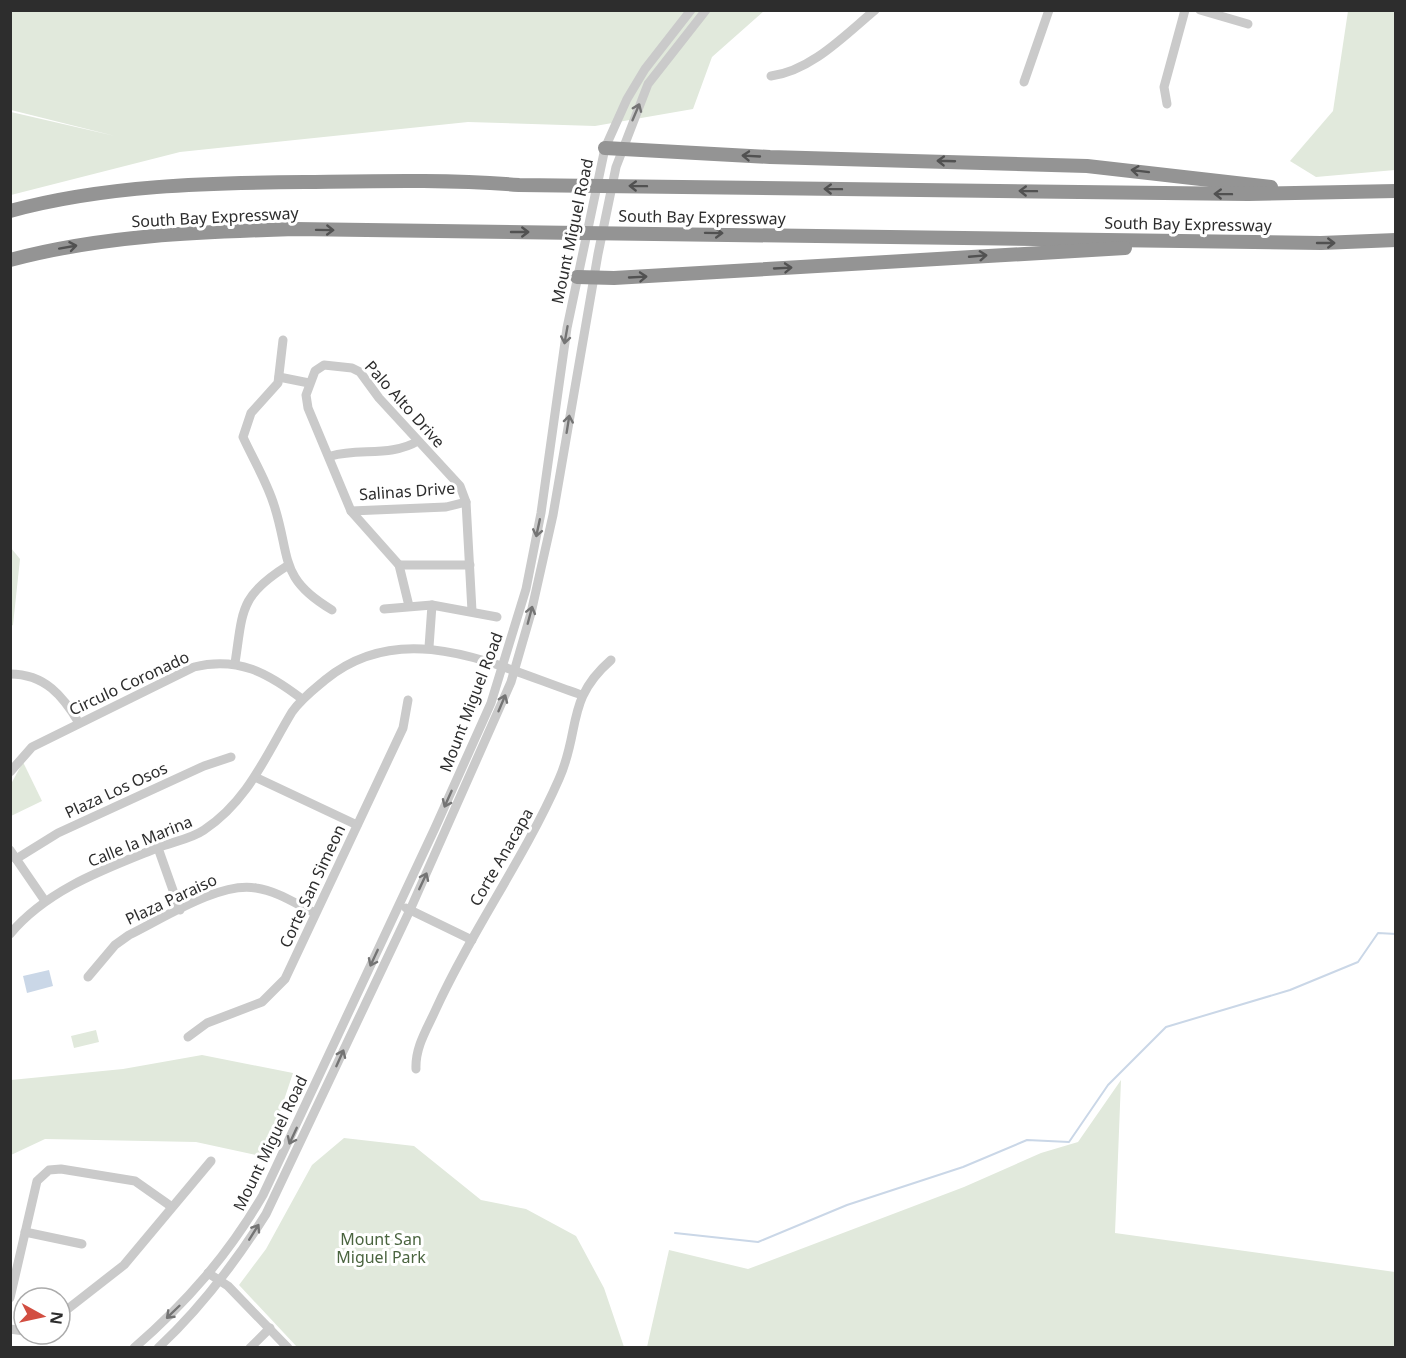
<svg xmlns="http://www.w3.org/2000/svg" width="1406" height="1358" viewBox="0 0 1406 1358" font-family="'Noto Sans',sans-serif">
<rect width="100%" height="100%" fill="#fff"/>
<g fill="#e1e9dc">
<path d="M11,11H764L712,57L693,109L595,126L468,122L180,152L11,195V112L115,136L11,110Z"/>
<path d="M1348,11H1395V170L1316,177L1290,161L1333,111Z"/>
<path d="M11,548L20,559L13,625L11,626Z"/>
<path d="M23,762L42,801L11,816V784Z"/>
<path d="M96,1030L99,1042L74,1048L71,1036Z"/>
<path d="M202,1055L293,1073L265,1157L196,1142L45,1139L11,1155V1080L123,1069Z"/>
<path d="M1121,1080L1115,1233L1395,1272V1347H647L669,1250L748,1269L964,1187L1041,1153L1078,1142Z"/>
<path d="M344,1138L414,1146L481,1200L526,1209L576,1236L604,1288L624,1347H297L239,1285L266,1249L312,1165Z"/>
</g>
<path fill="#cad7e7" d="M49,970L53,986L27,993L23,976Z"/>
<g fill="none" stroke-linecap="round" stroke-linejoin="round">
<path stroke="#cad7e7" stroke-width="2" d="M675,1233L758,1242L847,1205L963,1167L1027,1140L1069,1142L1108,1085L1166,1027L1290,990L1358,962L1378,933L1396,934"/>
<g stroke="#cacaca" stroke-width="9">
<path d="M1200,10L1248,24"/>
<path d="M771,76C811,71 845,35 875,10"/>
<path d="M1024,82L1049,10"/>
<path d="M1167,104L1164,87L1185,10"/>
<path d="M283,340L278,383L251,413L243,437C253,459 267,482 274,505C291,557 278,578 332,610"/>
<path d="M279,377L309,383"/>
<path d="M331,456C360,448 391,457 418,441"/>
<path d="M351,511L446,507L466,502"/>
<path d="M399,565H470"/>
<path d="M409,606L399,565L351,511L308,408L306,395L315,371L324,365L352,368L360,372L379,398L460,486L466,502L472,611"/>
<path d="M384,609L432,605L497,617"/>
<path d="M429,647L432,605"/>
<path d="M235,663C243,611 239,596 287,566"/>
<path d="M10,674C45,674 63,696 79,723"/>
<path d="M10,772L32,747L194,667C238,656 268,673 302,699"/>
<path d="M255,777L357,825"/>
<path d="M158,848L180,910"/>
<path d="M10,850L45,901"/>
<path d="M16,859L58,833L204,766L231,757"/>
<path d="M406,908L472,940"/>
<path d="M10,934C48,889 105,869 157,848C172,842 191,839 204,830C248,801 266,755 292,712C301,699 313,690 325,680C404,615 498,667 582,695"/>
<path d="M88,977L115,945L129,935C162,919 220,881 256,888C277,891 296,904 315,913"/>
<path d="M188,1037L207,1023L262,1002L285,979L403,728L408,700"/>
<path d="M416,1069C415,1047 427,1029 436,1009C472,930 524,859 559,779C581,730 565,700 611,660"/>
<path d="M25,1232L82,1244"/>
<path d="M208,1273L228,1286L288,1348"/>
<path d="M10,1298L37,1181L49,1170L61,1169L135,1181L172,1207"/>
<path d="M60,1315L124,1265L211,1161"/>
<path d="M10,1329L24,1331"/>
<path d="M134,1348C187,1302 228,1255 263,1195L435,828L491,703L526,589L541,513L567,328L605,148L627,99L645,69L691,10"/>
<path d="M158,1348C201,1308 235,1263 266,1214L410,910L511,682L531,613L553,515L598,254L616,167L648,84L706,10"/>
<path d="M250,1348L270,1328"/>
</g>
<g stroke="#949494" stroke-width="14">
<path d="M605,148L770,157L1087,166L1271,187"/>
<path d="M10,211C106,185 206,183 305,182C376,181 447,179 519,185L1248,194L1396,191"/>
<path d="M10,260C104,235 198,232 295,229L1321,243L1396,240"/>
<path d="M577,277L614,278L1125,248"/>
</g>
</g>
<defs><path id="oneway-shaft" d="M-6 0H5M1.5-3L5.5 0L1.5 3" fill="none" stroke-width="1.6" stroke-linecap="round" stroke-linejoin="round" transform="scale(1.5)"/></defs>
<g stroke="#747474">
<use href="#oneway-shaft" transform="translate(636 112) rotate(-67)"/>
<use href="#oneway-shaft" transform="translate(566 335) rotate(100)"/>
<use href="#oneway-shaft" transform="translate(568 424) rotate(-81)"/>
<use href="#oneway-shaft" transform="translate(538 528) rotate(102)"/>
<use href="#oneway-shaft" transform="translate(530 615) rotate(-75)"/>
<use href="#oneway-shaft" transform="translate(502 703) rotate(-67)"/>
<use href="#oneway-shaft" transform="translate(448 799) rotate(114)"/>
<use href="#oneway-shaft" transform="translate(423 881) rotate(-65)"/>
<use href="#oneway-shaft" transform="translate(374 958) rotate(115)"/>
<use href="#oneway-shaft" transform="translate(340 1058) rotate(-66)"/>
<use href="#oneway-shaft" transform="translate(293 1136) rotate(115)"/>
<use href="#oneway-shaft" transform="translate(254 1232) rotate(-58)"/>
<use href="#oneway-shaft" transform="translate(173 1312) rotate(136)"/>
</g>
<g stroke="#515151">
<use href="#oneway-shaft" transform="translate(751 156) rotate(-177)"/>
<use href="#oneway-shaft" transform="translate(946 161) rotate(-178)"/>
<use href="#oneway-shaft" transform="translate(1140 171) rotate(-173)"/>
<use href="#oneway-shaft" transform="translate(638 186) rotate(-179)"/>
<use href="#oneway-shaft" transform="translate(833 189) rotate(-179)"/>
<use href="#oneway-shaft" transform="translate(1028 191) rotate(-179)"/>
<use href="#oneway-shaft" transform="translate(1223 194) rotate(-179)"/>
<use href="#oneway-shaft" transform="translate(325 230) rotate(1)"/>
<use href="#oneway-shaft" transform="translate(520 232)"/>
<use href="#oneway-shaft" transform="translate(714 233) rotate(1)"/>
<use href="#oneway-shaft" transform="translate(1326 243)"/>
<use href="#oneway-shaft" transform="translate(68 247) rotate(-10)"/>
<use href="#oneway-shaft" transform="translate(978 256) rotate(-5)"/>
<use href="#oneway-shaft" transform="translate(783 268) rotate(-3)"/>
<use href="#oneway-shaft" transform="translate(638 277) rotate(-3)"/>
</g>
<g text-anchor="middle" stroke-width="6" stroke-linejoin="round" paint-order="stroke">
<g font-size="16" fill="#2d2d2d" stroke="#fff">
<text transform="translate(215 217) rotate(-3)" y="6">South Bay Expressway</text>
<text transform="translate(702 217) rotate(1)" y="6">South Bay Expressway</text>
<text transform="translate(1188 224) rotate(1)" y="6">South Bay Expressway</text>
<text transform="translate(572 231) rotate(-78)" y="6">Mount Miguel Road</text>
<text transform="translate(405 404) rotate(48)" y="6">Palo Alto Drive</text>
<text transform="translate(407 491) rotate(-4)" y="6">Salinas Drive</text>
<text transform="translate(129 683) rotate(-25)" y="6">Circulo Coronado</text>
<text transform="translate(471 702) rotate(-69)" y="6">Mount Miguel Road</text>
<text transform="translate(116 790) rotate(-25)" y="6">Plaza Los Osos</text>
<text transform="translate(140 841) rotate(-22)" y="6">Calle la Marina</text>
<text transform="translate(501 857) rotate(-60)" y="6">Corte Anacapa</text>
<text transform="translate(312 886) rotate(-65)" y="6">Corte San Simeon</text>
<text transform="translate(171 899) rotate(-25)" y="6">Plaza Paraiso</text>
<text transform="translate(270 1143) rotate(-64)" y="6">Mount Miguel Road</text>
</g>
<g font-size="16" fill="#4a643f" stroke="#fff">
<text x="381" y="1245">Mount San<tspan x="381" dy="18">Miguel Park</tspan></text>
</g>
</g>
<rect width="1406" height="1358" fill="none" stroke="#2d2d2d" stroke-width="24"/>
<g transform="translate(42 1316) rotate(98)"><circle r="28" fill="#ffffff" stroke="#ababab" stroke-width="1.5"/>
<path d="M0-4.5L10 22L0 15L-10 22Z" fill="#d24e41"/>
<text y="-9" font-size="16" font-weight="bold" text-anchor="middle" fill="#2d2d2d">N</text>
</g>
</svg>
